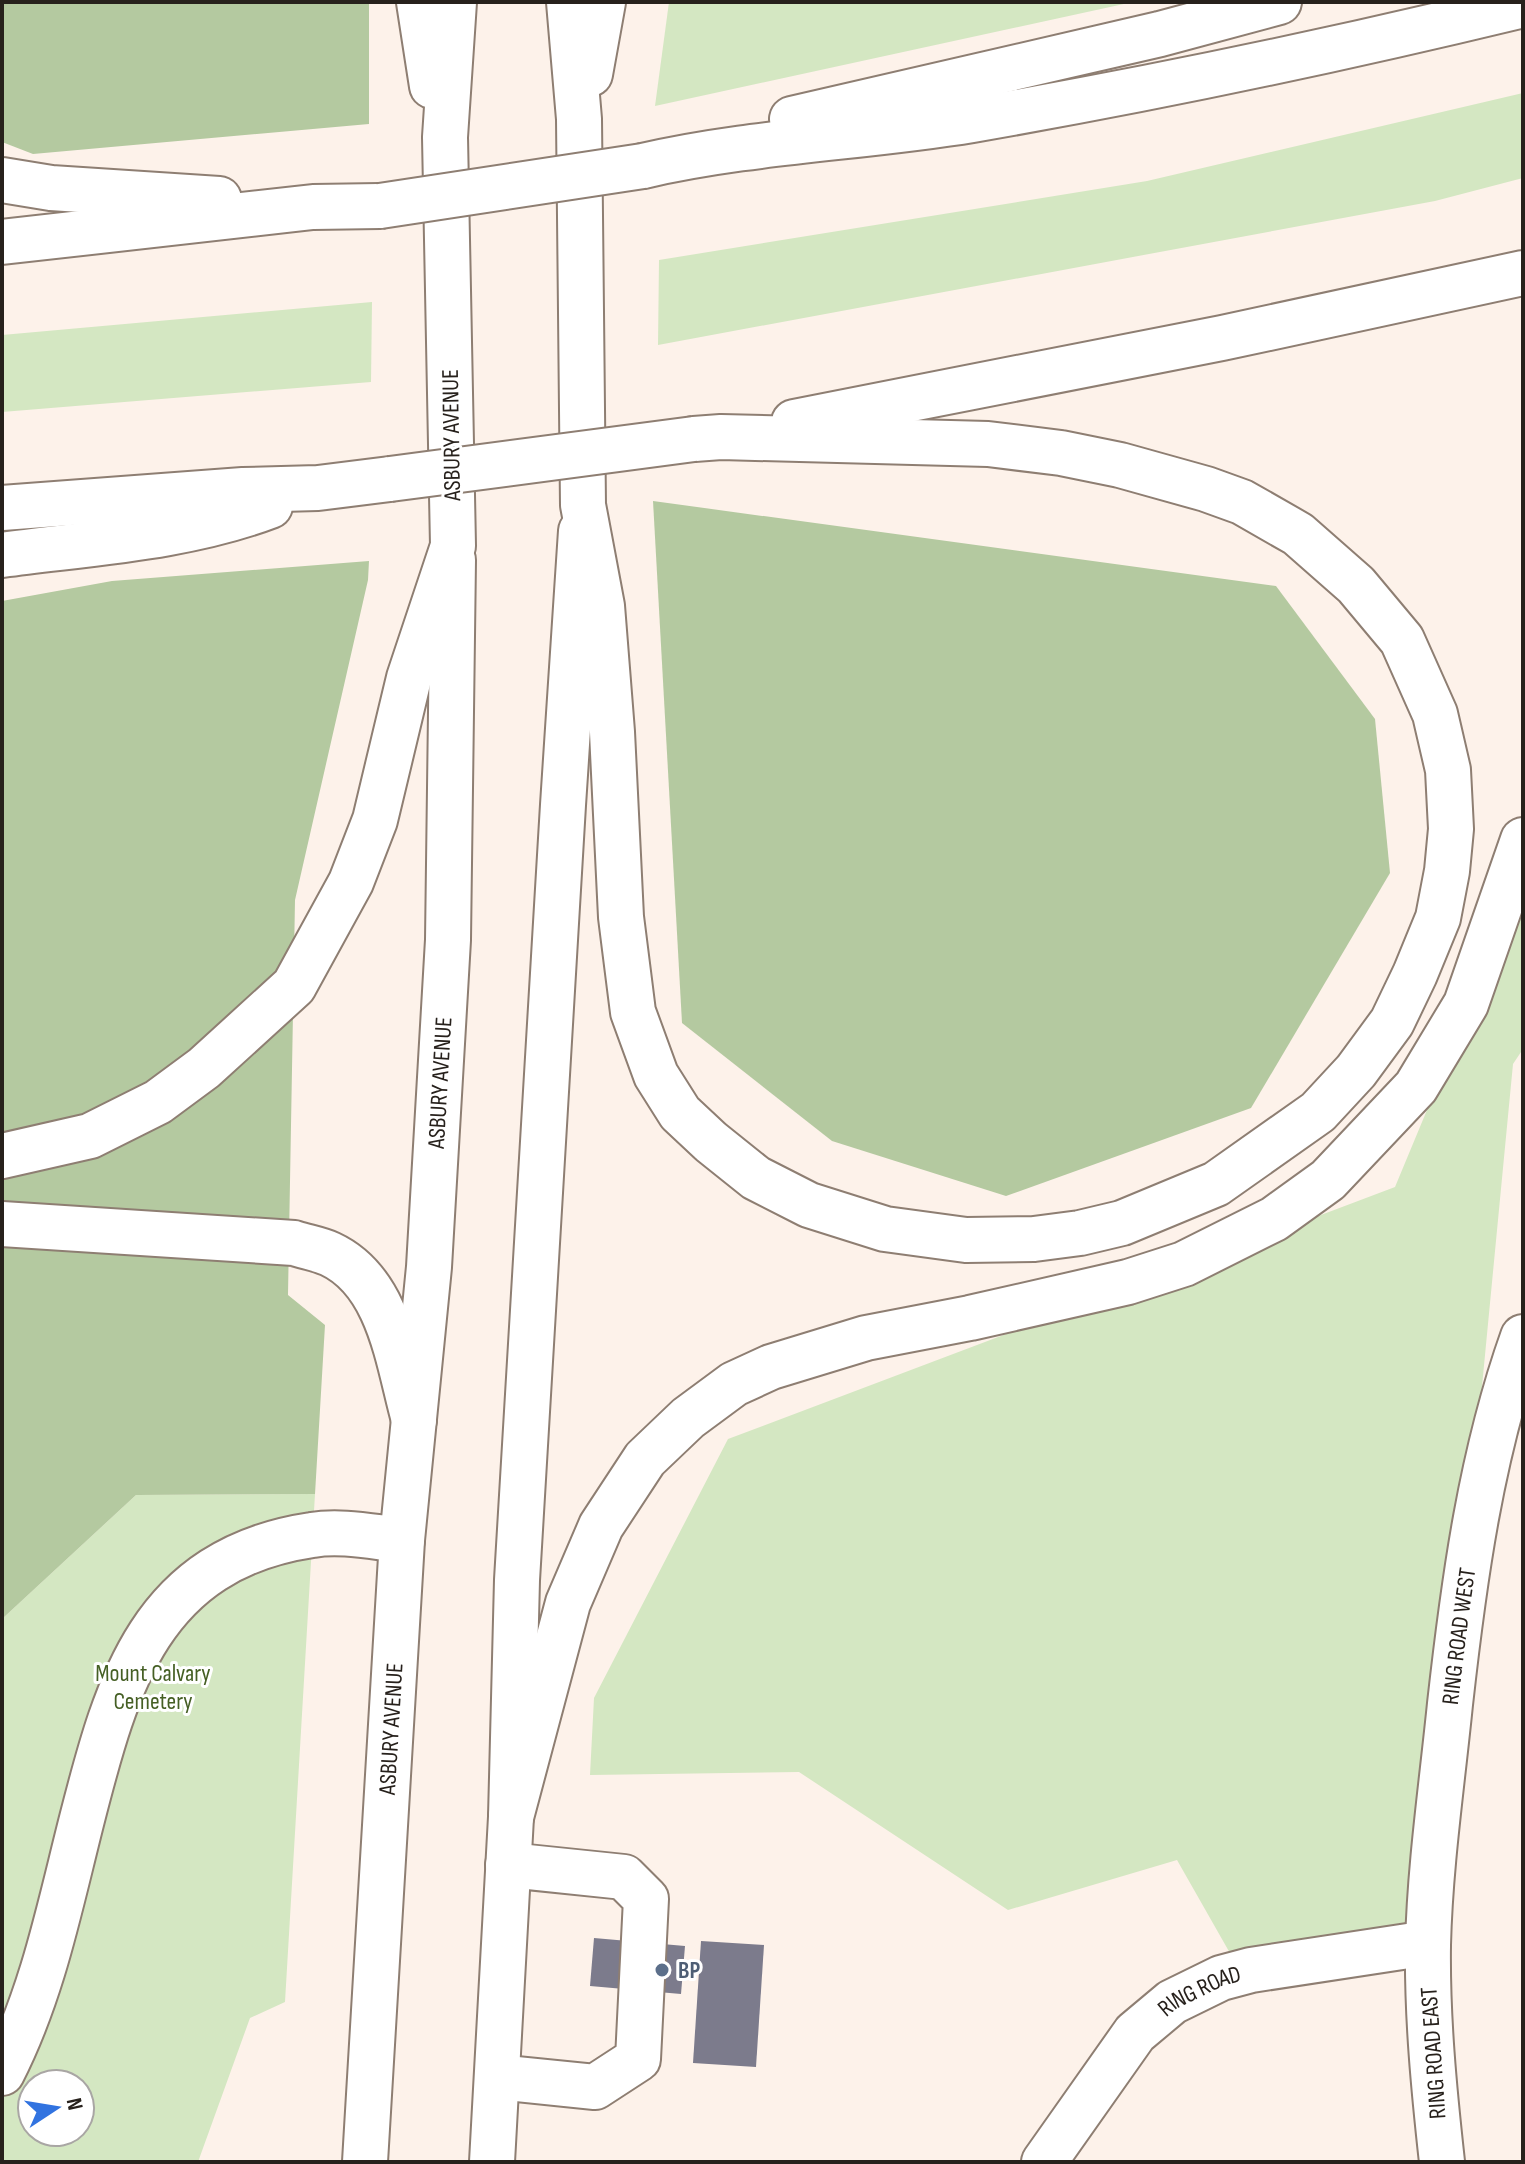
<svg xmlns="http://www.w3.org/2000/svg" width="1525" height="2164" viewBox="0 0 1525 2164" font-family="'Sofia Sans Condensed',sans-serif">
<rect width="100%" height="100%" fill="#fdf2ea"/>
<g fill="#d4e7c2" fill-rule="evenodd">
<path d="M669,2H1133L655,106Z"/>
<path d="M1523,93V178L1435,201L658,345L659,260L1147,181Z"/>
<path d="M372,302L371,382L2,412V335Z"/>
<path d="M1523,879V1049L1513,1064L1427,1958L1239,1969L1177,1860L1008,1910L799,1772L590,1775L594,1698L728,1439L1395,1187Z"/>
<path d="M315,1494L285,2002L250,2018L198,2162H2V1619L136,1495ZM32,2084H80V2132H32Z"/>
</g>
<g fill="#b4c9a0">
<path d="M2,2H369V124L33,154L2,142Z"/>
<path d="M653,501L1276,586L1375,719L1390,873L1251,1108L1006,1196L832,1141L682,1023Z"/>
<path d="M369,561L368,580L295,900L288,1295L325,1325L315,1494L136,1495L2,1619V601L112,581Z"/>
</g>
<g fill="#7c7b8c">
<path d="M594,1938L685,1946L681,1994L590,1986Z"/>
<path d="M701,1941L764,1945L756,2067L693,2063Z"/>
</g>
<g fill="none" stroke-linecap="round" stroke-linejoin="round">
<defs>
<g id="minor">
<path d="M2,2073C43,1993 60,1905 82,1819C117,1682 151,1559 312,1535C341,1530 373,1537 402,1540"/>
<path d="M497,2077L595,2087L638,2059L646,1899L624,1877L508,1865"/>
<path id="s1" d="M1044,2162L1135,2033L1172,2002L1221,1978L1251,1970L1428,1943"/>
<path id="s2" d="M1442,2162C1434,2090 1427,2017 1428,1945C1430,1864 1442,1784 1450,1704C1464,1579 1481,1455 1523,1337"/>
</g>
<g id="major">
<path id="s3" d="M365,2162L402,1540L429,1267L448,940L453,560"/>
<path d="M492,2162L511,1817L517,1580L563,805L581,531"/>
</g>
<g id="highway">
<path d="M419,2L432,86"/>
<path d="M569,2L579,119L583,505L602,606L612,732L621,917L633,1012L656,1075L680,1113L711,1142L756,1178L809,1205L885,1229L966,1240L1034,1239L1080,1233L1122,1223L1216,1184L1318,1112L1356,1071L1392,1022L1415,974L1438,918L1447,871L1451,829L1448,770L1435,714L1402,640L1356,585L1298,534L1242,502L1206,489L1120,465L1061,453L988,444L721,437L694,439"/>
<path d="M590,74L603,2"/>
<path d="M792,119L1160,34L1279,2"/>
<path d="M643,166C751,141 863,138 972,120C1157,88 1341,49 1523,5"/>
<path d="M2,180L51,188L219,199"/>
<path d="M2,242L313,207L380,206"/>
<path d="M794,422L1222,338L1523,273"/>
<path d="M2,508L243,490L318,488L390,479"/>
<path d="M2,555C91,543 186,538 270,506"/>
<path d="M2,1156L90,1136L158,1102L204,1068L294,986L351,882L375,820L409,678L453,546L445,137L454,2"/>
<path d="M2,1224L294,1243C306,1247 319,1249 330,1254C390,1282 398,1363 414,1420"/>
<path d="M511,1817L568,1603L601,1526L645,1459L688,1418L734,1384L771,1367L866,1338L970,1318L1128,1282L1184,1264L1274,1219L1328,1180L1416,1087L1466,1004L1523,840"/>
</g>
</defs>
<use href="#minor" stroke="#8e7e72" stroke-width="48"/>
<use href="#major" stroke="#8e7e72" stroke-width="48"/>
<use href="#highway" stroke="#8e7e72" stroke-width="48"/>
<use href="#minor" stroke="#fff" stroke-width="44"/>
<use href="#major" stroke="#fff" stroke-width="44"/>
<use href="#highway" stroke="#fff" stroke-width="44"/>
<defs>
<g id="highway-bridge">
<path d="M380,206L643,166"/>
<path d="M390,479L694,439"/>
</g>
</defs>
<use href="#highway-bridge" stroke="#8e7e72" stroke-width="48" stroke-linecap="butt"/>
<use href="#highway-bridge" stroke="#fff" stroke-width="44"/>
</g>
<circle fill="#5c6f8a" stroke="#fff" stroke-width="3" cx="662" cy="1970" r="8"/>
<g text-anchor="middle" stroke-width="6" stroke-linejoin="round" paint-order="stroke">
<g font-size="24" fill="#27211c" stroke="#fff">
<text transform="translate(451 435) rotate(-91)" y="8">ASBURY AVENUE</text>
<text dy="8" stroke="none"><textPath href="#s3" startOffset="1082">ASBURY AVENUE</textPath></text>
<text dy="8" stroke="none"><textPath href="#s2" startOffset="528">RING ROAD WEST</textPath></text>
<text dy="8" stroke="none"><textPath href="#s3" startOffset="434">ASBURY AVENUE</textPath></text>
<text dy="8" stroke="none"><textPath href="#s1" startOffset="236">RING ROAD</textPath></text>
<text transform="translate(1433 2053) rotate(-94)" y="8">RING ROAD EAST</text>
</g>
<g font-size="24" fill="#455f24" stroke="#fff">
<text x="153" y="1681">Mount Calvary<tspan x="153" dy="28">Cemetery</tspan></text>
</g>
<g font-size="24" font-weight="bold" fill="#4e5e75" stroke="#fff" text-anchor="start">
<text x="678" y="1978">BP</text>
</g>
</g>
<rect width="1525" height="2164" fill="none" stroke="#27211c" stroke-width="8"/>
<g transform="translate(56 2108) rotate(78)"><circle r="38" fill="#ffffff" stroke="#a9a6a4" stroke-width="2"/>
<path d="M0-6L14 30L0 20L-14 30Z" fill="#3173e0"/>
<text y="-12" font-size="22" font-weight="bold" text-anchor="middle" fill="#27211c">N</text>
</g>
</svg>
